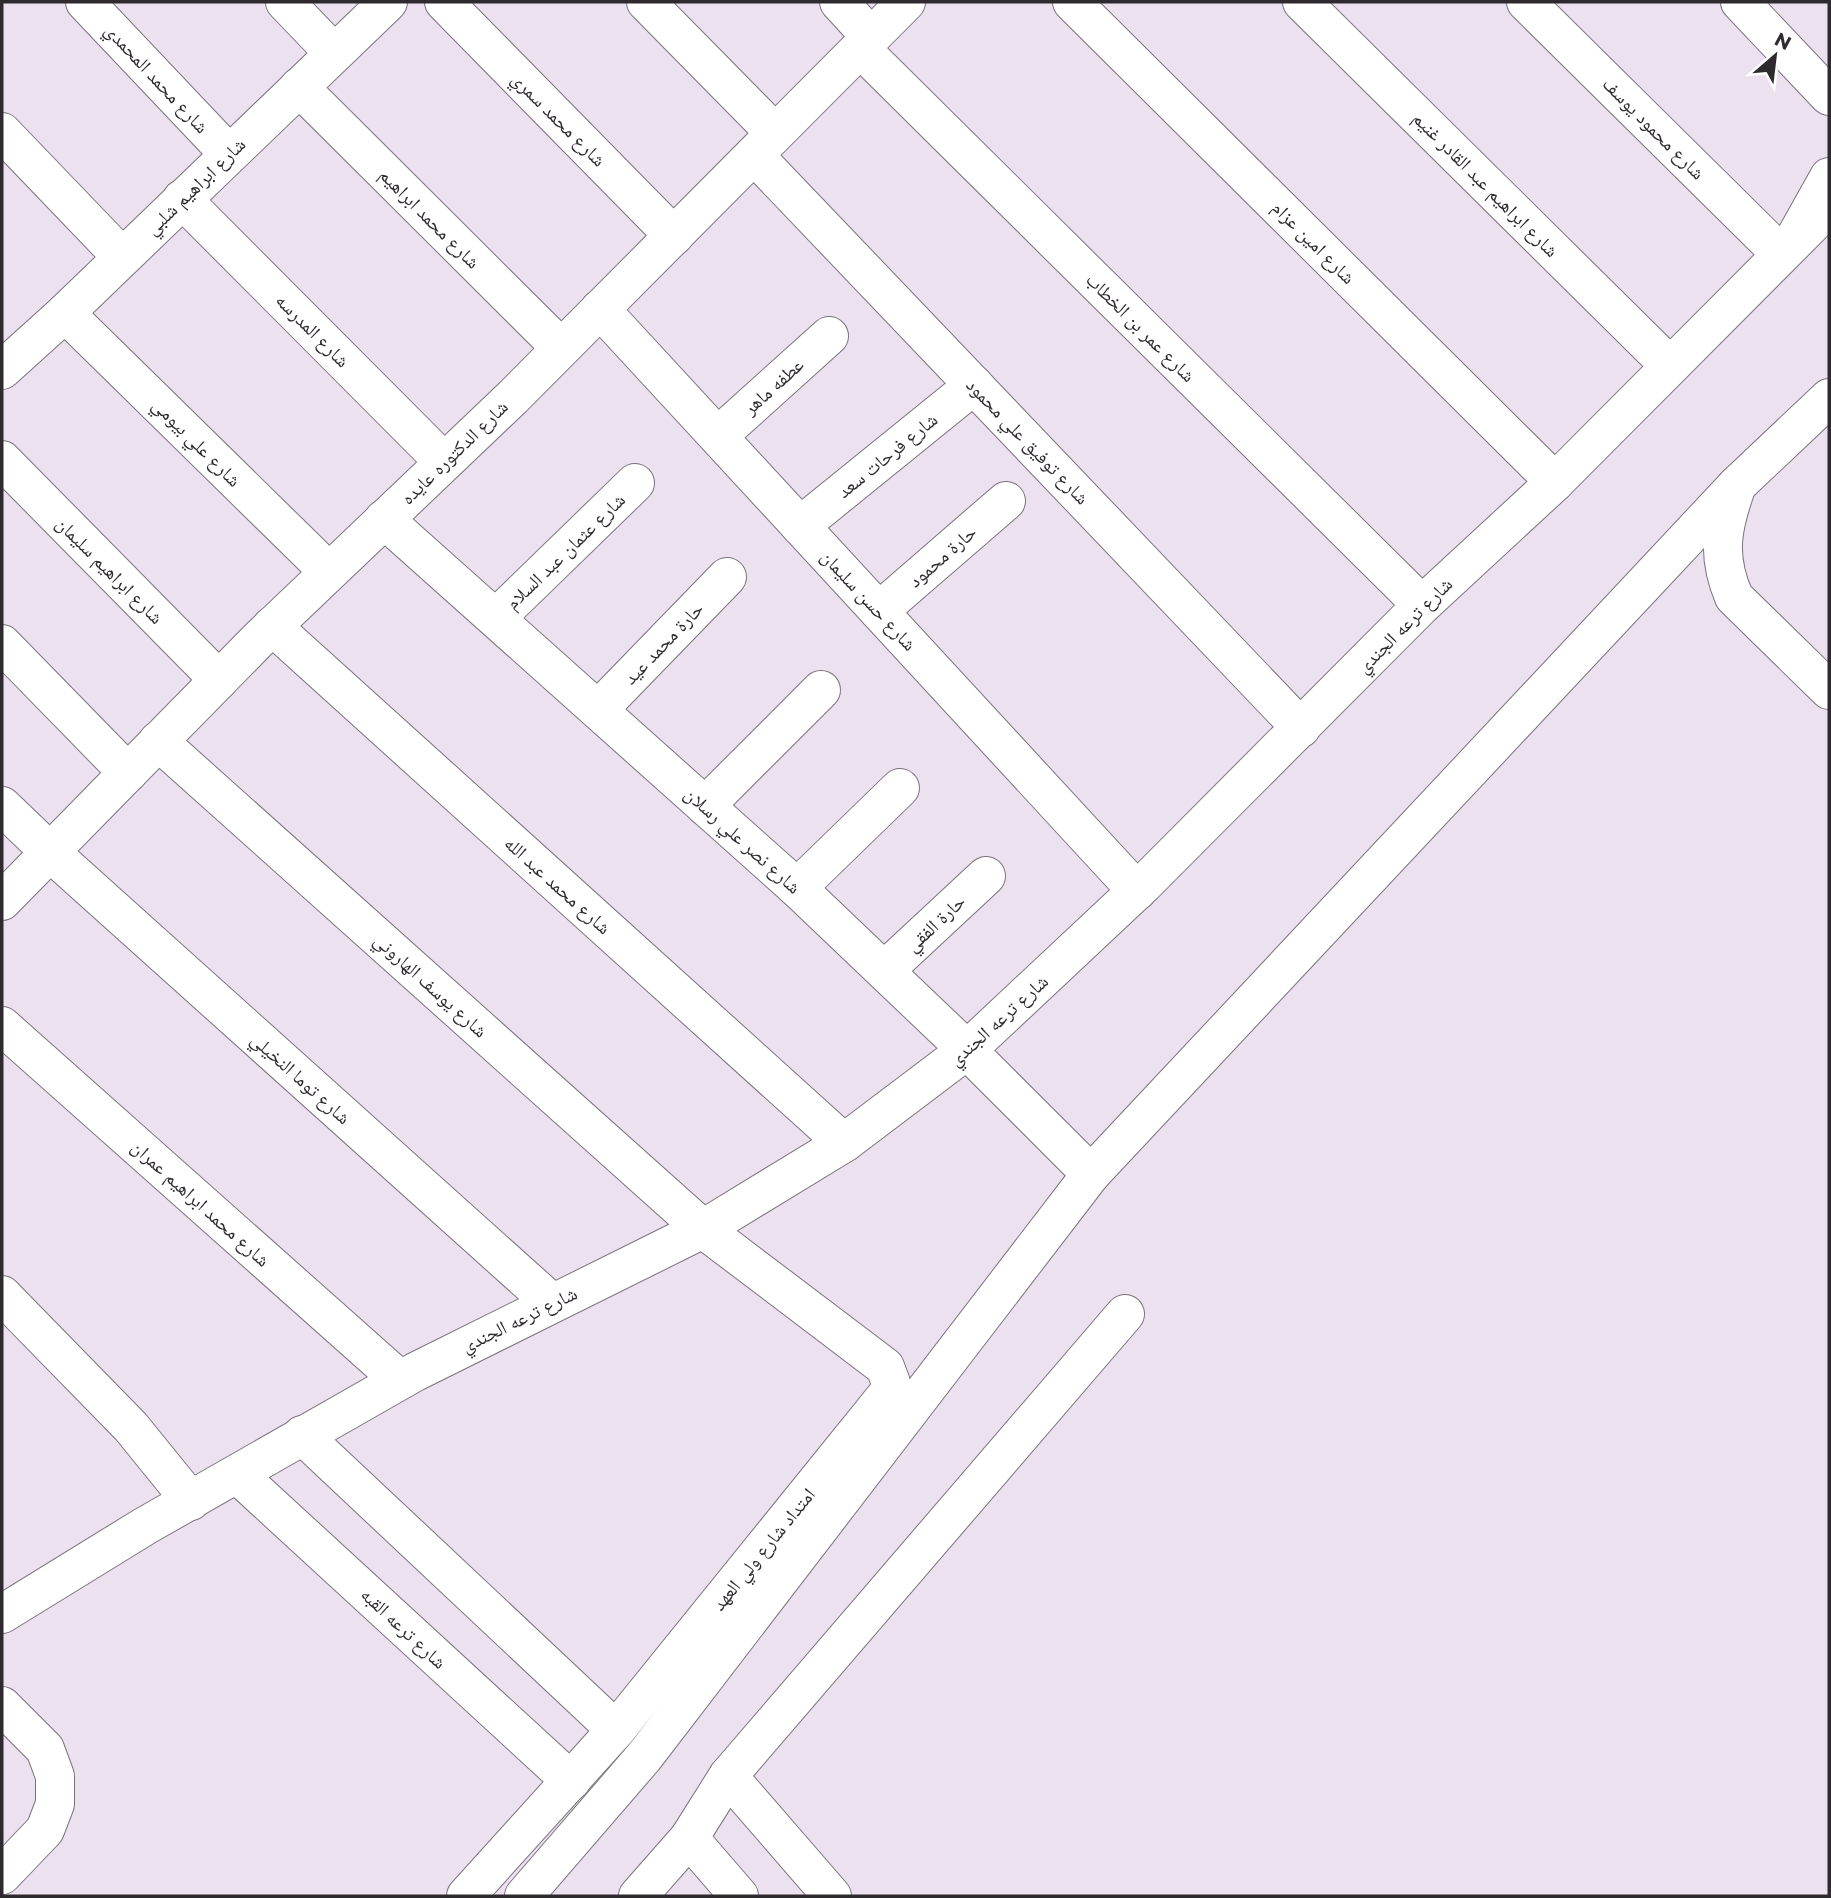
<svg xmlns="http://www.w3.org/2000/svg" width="1831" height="1898" viewBox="0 0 1831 1898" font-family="Montserrat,'Noto Naskh Arabic',sans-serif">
<rect width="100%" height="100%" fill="#ece2ef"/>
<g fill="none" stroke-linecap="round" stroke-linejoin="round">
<defs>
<g id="minor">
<path d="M85,2L229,154"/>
<path d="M285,2L334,53"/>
<path d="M444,2L674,236"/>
<path d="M646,2L775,133"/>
<path d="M839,2L871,37"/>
<path d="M1072,2L1555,482"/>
<path d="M1302,2L1670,366"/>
<path d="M1526,2L1781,254"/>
<path d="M1740,2L1829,96"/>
<path d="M860,48L1422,605"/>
<path d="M299,87L561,348"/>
<path d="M2,132L122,257"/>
<path d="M754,155L1301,728"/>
<path d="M182,199L444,462"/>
<path d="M1796,236L1829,177"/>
<path d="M600,309L1137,891"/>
<path d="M65,313L329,572"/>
<path d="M2,370L65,313L388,2"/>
<path d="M718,436L829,336"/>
<path d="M2,460L219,680"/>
<path d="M1737,485C1722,527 1716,555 1734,597L1829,690"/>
<path d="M384,519L797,888L967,1050L1091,1174"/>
<path d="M800,526L974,385"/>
<path d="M879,611L1006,501"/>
<path d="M496,618L635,483"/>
<path d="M272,626L844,1143"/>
<path d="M2,644L128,773"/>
<path d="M598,710L727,577"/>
<path d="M158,741L703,1229"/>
<path d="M2,806L50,852L552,1303"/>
<path d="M705,806L821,690"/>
<path d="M797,888L900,788"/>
<path d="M2,901L258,640L513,397L906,2"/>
<path d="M885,970L986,876"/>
<path d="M2,1026L400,1380"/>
<path d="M2,1295L131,1427L191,1501"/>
<path d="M2,1706L45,1749L55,1776V1804L45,1830L2,1875"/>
<path d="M728,1776L832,1896"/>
<path d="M689,1838L739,1896"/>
<path d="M638,1896L689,1838L728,1776L1125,1314"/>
</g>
<g id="major">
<path d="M302,1435L616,1730"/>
<path d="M238,1475L571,1781"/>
<path d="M2,1614L145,1526L415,1372L703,1229L844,1143L967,1050L1144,884L1422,605L1555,482L1829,207"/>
<path d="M466,1896L616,1730L890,1391L891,1383L885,1367L703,1229"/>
<path d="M524,1896L644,1757L1091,1174L1737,485L1829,398"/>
</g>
</defs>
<use href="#minor" stroke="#7b727d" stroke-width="40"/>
<use href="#major" stroke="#7b727d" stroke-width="40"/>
<use href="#minor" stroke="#fff" stroke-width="38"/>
<use href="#major" stroke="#fff" stroke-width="38"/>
</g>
<g text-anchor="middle" stroke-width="5" stroke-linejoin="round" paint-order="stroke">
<g font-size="19" fill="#2e2a2f" stroke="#fff">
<text transform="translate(157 78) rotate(47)" y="7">شارع محمد المحمدي</text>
<text transform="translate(559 119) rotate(45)" y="7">شارع محمد سمري</text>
<text transform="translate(1654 128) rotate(45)" y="7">شارع محمود يوسف</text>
<text transform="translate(1486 184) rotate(45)" y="7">شارع ابراهيم عبد القادر غنيم</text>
<text transform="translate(195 186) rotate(-44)" y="7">شارع ابراهيم شلبي</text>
<text transform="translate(430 218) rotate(45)" y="7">شارع محمد ابراهيم</text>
<text transform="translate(1314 242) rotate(45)" y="7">شارع امين عزام</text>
<text transform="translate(1141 327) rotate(45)" y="7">شارع عمر بن الخطاب</text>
<text transform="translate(313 330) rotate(45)" y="7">شارع المدرسه</text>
<text transform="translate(773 386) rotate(-42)" y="7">عطفه ماهر</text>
<text transform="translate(1028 441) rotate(46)" y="7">شارع توفيق علي محمود</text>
<text transform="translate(197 442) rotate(45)" y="7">شارع علي بيومي</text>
<text transform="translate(454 452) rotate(-44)" y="7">شارع الدكتوره عايده</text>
<text transform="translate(887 455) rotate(-39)" y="7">شارع فرحات سعد</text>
<text transform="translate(565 551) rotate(-44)" y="7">شارع عثمان عبد السلام</text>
<text transform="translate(942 556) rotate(-41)" y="7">حارة محمود</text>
<text transform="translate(110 570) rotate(45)" y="7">شارع ابراهيم سليمان</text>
<text transform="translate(869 600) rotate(47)" y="7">شارع حسن سليمان</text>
<text transform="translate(1404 625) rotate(-45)" y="7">شارع ترعه الجندي</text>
<text transform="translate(663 643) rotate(-46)" y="7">حارة محمد عيد</text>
<text transform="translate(743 840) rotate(42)" y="7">شارع نصر علي رسلان</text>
<text transform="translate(558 885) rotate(42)" y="7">شارع محمد عبد الله</text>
<text transform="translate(935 923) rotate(-43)" y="7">حارة الفقي</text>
<text transform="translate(431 985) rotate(42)" y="7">شارع يوسف الهاروني</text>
<text transform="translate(998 1020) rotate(-42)" y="7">شارع ترعه الجندي</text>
<text transform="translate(301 1078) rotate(42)" y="7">شارع توما النخيلي</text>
<text transform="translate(201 1203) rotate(42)" y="7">شارع محمد ابراهيم عمران</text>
<text transform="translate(519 1319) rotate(-26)" y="7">شارع ترعه الجندي</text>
<text transform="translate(763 1549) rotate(-51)" y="7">امتداد شارع ولي العهد</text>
<text transform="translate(404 1628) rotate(43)" y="7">شارع ترعه القبه</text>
</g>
</g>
<rect width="1831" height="1898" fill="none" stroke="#2e2a2f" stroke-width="7"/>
<g transform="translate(1775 56) rotate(28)" stroke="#ffffff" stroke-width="5" paint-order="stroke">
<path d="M0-5L12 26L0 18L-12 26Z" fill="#2e2a2f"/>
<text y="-10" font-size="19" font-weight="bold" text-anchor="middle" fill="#2e2a2f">N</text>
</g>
</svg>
